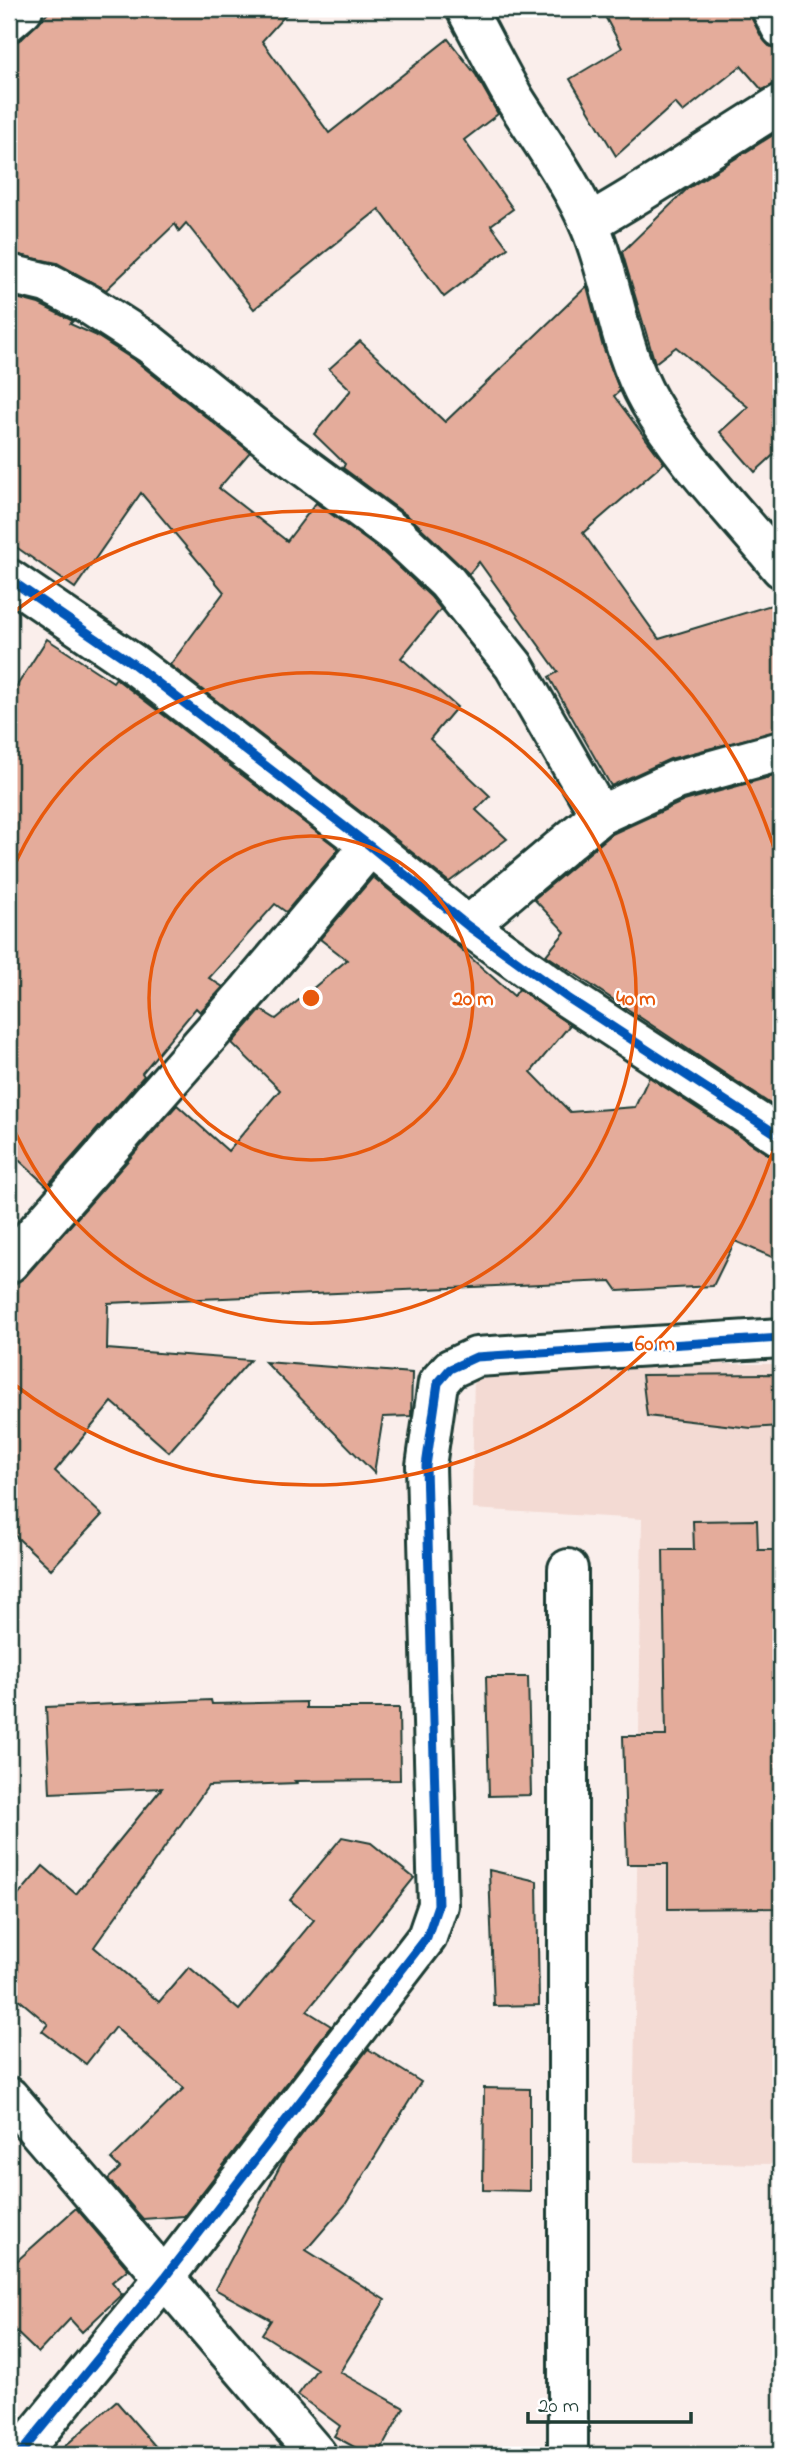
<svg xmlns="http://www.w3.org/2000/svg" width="790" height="2464" viewBox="0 0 790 2464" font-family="'Indie Flower',sans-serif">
<rect width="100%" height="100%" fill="#faeeeb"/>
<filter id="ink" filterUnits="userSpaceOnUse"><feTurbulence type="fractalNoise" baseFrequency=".0143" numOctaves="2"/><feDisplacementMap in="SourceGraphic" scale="14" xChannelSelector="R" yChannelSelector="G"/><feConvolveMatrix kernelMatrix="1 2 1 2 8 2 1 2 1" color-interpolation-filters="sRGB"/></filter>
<g filter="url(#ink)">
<path fill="#f3dad3" d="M474,1364H781V2164L633,2162L642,1519L472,1509Z"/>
<g fill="#e4ac9b" stroke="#1f3d34" stroke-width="2">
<path d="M52,9H291L262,41L329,133L448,39L476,75L498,114L464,140L513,209L491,225L508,248L444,297L379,209L254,309L186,223L179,231L175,224L106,290L57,263L9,253V46L23,38Z"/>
<path d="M601,9H749L752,19L762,38L769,46L779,50L781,53V82L762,90L741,66L683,112L675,103L616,156L570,79L622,48Z"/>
<path d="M781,130V448L755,472L720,432L748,407L676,347L655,363L622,252L687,189Z"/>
<path d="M587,286L602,344L620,391L614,396L664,463L583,533L659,639L781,602V730L670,759L611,786L549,677L558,672L479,562L469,574L413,520L343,468L345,464L314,434L351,390L329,369L360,341L445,422Z"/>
<path d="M9,296L39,304L73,321L70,324L95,335L137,362L250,452L219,488L287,541L316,503L384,553L431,597L441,609L401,658L457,707L430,739L490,796L476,810L507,839L449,882L383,829L170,665L224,592L141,493L75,588L9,542Z"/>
<path d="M47,639L113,682L116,678L119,681L339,849L286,912L275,904L209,978L223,987L200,1012L196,1008L142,1073L144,1076L47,1186L9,1151V698Z"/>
<path d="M781,774V1111L546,955L565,932L534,899L612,834L684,801Z"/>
<path d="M373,877L454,943L514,996L519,989L570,1025L531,1072L570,1112L635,1107L649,1077L769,1155L781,1159V1261L735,1241L713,1286L618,1291L611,1281L108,1303L107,1349L250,1360L169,1452L112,1402L55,1471L102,1515L51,1569L9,1530V1288L25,1277L177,1105L228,1151L280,1090L232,1043L261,1010L276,1019L347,960L320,939Z"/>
<path d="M265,1362L412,1373L411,1416L383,1417L374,1473Z"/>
<path d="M781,1374V1426L751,1428L647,1416L642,1375Z"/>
<path d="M757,1520L758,1550H781V1908L668,1909V1864H627L623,1736H666L663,1550H694L693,1521Z"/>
<path d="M486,1677H528L531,1795L489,1796Z"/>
<path d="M211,1700L212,1704L306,1702V1708H399L400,1780L295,1781L297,1783L208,1786L94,1947L159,2002L189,1967L239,2010L314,1920L290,1900L342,1837L371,1843L414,1878L307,2011L331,2026L184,2216L143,2219L108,2179L120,2168L111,2159L184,2088L115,2027L86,2064L42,2031L48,2024L9,1991V1906L43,1866L76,1894L162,1788L50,1793L46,1707Z"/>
<path d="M489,1870L537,1881L539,2005L494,2006Z"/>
<path d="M368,2049L421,2082L345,2205L306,2250L385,2300L340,2372L404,2408L378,2455H369L334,2436L340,2426L298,2395L317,2369L262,2334L271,2320L215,2289L286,2155Z"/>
<path d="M484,2088L530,2089V2191L483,2190Z"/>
<path d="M76,2208L128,2269L112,2282L122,2294L82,2332L70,2319L38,2353L9,2325V2268Z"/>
<path d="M116,2401L163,2455H55Z"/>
</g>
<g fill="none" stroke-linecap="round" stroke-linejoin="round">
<defs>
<g id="minor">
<path d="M466,9C482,38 497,69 514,98C539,138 572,183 590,226C614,283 618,347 649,401C684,462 737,513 781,568"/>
<path d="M771,9L781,28"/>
<path d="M9,21L23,9"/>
<path d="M589,223C655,186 717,143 781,104"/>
<path d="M9,274L47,283L88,304L150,344L287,454L398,536L447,582L514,666L600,815"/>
<path d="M9,579L132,663L370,846L468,926L568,998L781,1137"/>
<path d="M468,926L600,815L676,780L781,751"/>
<path d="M9,1263L249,990L370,846"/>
<path d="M9,2097L317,2455"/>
<path d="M19,2455L165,2277L427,1937L438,1905L426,1466L438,1383L450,1369L476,1357L781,1338"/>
<path d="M568,2455V1569"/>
</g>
</defs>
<use href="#minor" stroke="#1f3d34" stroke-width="44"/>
<use href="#minor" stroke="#fff" stroke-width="38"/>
<defs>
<g id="cycleway">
<path d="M9,579L132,663L370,846L468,926L568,998L781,1137"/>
<path d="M19,2455L165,2277L427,1937L438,1905L426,1466L438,1383L450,1369L476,1357L781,1338"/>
</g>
</defs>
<use href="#cycleway" stroke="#fff" stroke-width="13"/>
<use href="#cycleway" stroke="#0057b8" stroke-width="9"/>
</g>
</g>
<g fill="none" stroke="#e8590c" stroke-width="3.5">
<circle cx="311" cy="998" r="162"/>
<path d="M10 876A325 325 0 1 1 10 1120"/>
<path d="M780 1128A487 487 0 0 1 11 1382M11 614A487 487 0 0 1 780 868"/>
</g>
<circle cx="311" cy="998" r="10" fill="#e8590c" stroke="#fff" stroke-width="3.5"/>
<g font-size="21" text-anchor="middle" font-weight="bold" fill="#e8590c" stroke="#fff" stroke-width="5" stroke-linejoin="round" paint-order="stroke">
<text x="473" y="1005">20 m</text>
<text x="636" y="1005">40 m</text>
<text x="655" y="1350">60 m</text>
</g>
<rect width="790" height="2464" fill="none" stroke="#fff" stroke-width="35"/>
<rect x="18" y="18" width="755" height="2429" fill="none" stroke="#1f3d34" stroke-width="2.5" filter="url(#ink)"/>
<path d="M528 2412v10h163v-10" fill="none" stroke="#1f3d34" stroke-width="3.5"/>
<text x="538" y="2412" font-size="21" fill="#1f3d34" stroke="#ffffff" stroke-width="5" paint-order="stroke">20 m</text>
</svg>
